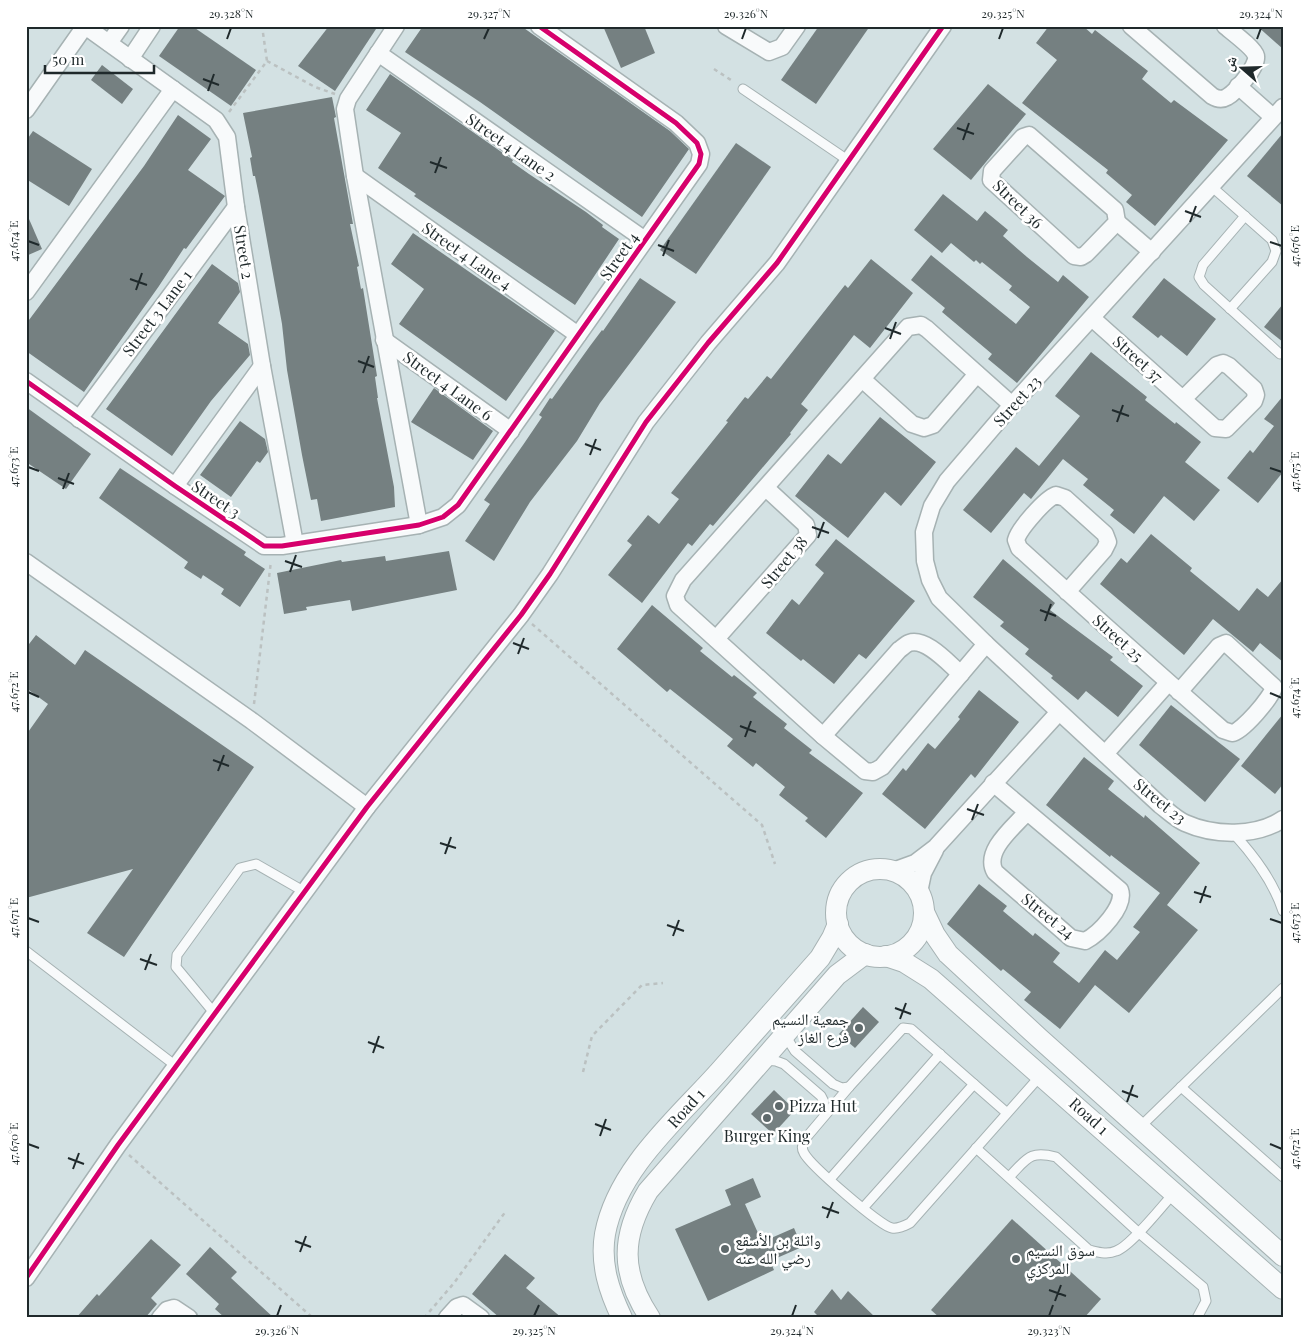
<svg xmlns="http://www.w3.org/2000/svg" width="1309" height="1344" viewBox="0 0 1309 1344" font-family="'Playfair Display','Noto Naskh Arabic',serif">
<rect width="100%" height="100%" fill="#d3e1e3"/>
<g fill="#758081">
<path d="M180,26H192L256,70L231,106L159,56Z"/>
<path d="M329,26H378L335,91L298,66Z"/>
<path d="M423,26H521L670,131L689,149L642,217L480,102L405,52Z"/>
<path d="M603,26H644L655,53L621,68Z"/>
<path d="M819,26H870L816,104L781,80Z"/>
<path d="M1049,26H1083L1092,34L1095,30L1148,71L1142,79L1171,103L1174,100L1228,140L1155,226L1126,202L1132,195L1106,173L1108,170L1022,103L1057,60L1036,43Z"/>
<path d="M1257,26H1283V49Z"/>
<path d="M102,65L133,89L122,104L91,80Z"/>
<path d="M390,74L513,160L512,162L529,174L586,212L603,225L602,227L619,239L575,305L414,196L416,194L378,168L401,133L366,110Z"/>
<path d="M988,84L1026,114L971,180L933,149Z"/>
<path d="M332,97L336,117L334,118L353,224H350L359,266L357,267L361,289L363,288L377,376L375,377L378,398H377L394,487L395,507L321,521L317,499L311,500L302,455L287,370L282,324L259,196L255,176H253L250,158L252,157L243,113Z"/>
<path d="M178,115L211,139L188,170L225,196L186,249L184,248L159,286L84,392L26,351V324L144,166Z"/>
<path d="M33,131L92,169L69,206L26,179V141Z"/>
<path d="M1283,133V206L1247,176Z"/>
<path d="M736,143L771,167L696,274L660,250Z"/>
<path d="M943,194L977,221L985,211L1008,230L1003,236L1027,257L1058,282L1063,275L1089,297L1017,383L988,359L992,354L942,312L945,308L911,280L931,255L1016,324L1030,307L1009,290L1012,286L982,262L980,264L976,260L974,262L951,243L942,253L914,230Z"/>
<path d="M26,212L42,249L26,256Z"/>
<path d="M413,233L555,331L506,401L399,324L424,289L391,264Z"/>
<path d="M871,259L913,293L870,348L854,335L801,404L808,410L790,433L791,434L713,526L710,524L692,546L688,543L642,603L608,575L632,545L627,541L648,515L659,524L679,499L671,493L728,422L726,421L745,397L748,399L767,376L771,379L845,285L848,288Z"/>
<path d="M212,264L238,283L240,292L218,323L248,344L250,355L211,401L172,456L106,409Z"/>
<path d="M640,278L676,302L600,403L577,441L530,502L494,561L465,541L490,504L484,500L523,445L542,417L539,415L550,398L552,399L590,346L602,330L603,331Z"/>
<path d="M1164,278L1216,319L1187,356L1161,335L1158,338L1132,317Z"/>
<path d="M1283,304V342L1264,327Z"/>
<path d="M1091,352L1147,397L1145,400L1175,424L1176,422L1201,442L1185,462L1220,490L1194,521L1164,496L1134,534L1110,515L1114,510L1083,485L1088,479L1063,459L1031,499L1024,493L991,533L963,510L1016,447L1039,466L1080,416L1055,396Z"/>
<path d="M434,388L493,431L473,460L411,422Z"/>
<path d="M1283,396V472L1258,503L1227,478L1250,450L1253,453L1274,426L1264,419Z"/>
<path d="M26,407L91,454L66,489L26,462Z"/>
<path d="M880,417L936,462L901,506L885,492L848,538L795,496L828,454L841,464Z"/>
<path d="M240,421L265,439L268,452L260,463L257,461L231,497L200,475Z"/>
<path d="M120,468L246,552L244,555L265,569L240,607L221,594L224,589L203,575L201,579L184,568L188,562L99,498Z"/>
<path d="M1151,534L1192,568L1190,571L1239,611L1257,588L1268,597L1283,579V662L1260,643L1253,652L1213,619L1184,655L1100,584L1121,558L1127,563Z"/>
<path d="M836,539L915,601L866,659L859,654L834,684L803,659L801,661L766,633L792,599L799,605L824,573L815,565Z"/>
<path d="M449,551L457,590L352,611L350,600L306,607L307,610L284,614L277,573L341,560L342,562L385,556L386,561Z"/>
<path d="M1003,559L1055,603L1050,610L1113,657L1110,660L1143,686L1118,717L1086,691L1078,700L1051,678L1053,676L1025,654L1029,649L1000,626L1004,622L973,597Z"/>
<path d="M652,605L703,648L700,651L732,677L734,675L757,693L753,697L787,724L784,728L812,750L809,753L863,793L826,838L805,821L808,818L779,795L785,787L756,763L753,767L727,746L733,739L670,689L667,692L617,649Z"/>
<path d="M36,635L75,665L85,650L254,767L124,957L87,933L133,869L26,898V735L48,704L26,688V648Z"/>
<path d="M979,690L1019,722L975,778L971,774L925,829L882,794L903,768L906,771L928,743L935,749L960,719L958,717Z"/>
<path d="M1171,705L1240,759L1205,802L1139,745Z"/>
<path d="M1283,714V784L1275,794L1241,766Z"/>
<path d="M1084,757L1114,781L1108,789L1144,818L1145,815L1200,863L1167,905L1198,930L1129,1013L1095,985L1060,1029L1024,1000L1031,992L1003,969L1001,971L947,924L979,884L1007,906L1003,911L1033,936L1035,933L1060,953L1053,962L1079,983L1105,950L1117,960L1140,932L1133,927L1160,893L1111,855L1110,857L1046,805Z"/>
<path d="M863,1007L879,1022L855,1048L839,1034Z"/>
<path d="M774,1090L795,1110L773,1134L751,1114Z"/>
<path d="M753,1178L761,1197L745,1204L762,1242L794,1228L802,1247L770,1261L774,1270L708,1301L675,1229L731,1205L725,1190Z"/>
<path d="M1012,1219L1101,1299L1084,1318H940L931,1310Z"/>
<path d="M151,1239L181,1265L151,1298L157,1304L145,1318H76L97,1294L99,1296Z"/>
<path d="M210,1247L237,1272L231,1278L274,1318H225L215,1309L219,1304L186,1274Z"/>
<path d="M505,1254L535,1278L526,1288L562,1318H500L472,1294Z"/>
<path d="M832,1289L841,1300L848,1291L876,1318H820L814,1312Z"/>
</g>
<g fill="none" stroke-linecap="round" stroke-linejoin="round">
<defs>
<g id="service">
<path d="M743,89L849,161"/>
<path d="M1211,186L1272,240L1276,251L1272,262L1230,309"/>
<path d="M1245,216L1203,265L1199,277L1204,285L1280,354"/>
<path d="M1234,834C1255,857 1273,881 1283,911"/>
<path d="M26,951L176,1066"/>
<path d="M215,1014L176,967L177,955L240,868L256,864L305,892"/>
<path d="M788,1033V1040L795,1051L833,1084L842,1088L849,1087"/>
<path d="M765,1060L776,1061L784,1064L821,1096L824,1102L825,1115"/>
<path d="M1181,1087L1283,1177"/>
<path d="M1007,1113L911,1029L903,1028L849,1087L805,1139C802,1144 801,1148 804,1153C810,1165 880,1226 892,1228C898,1229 904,1226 910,1223L1041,1075"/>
<path d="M1140,1127L1283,988"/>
<path d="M976,1148L1089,1250C1098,1252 1107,1255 1116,1251C1131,1246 1162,1206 1174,1193"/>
<path d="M1009,1177C1027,1159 1029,1150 1056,1157L1138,1232L1203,1287L1206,1301L1197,1318"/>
<path d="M830,1179L940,1054"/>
<path d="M863,1208L974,1084"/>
</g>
<g id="minor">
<path d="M396,26L348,99L345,109L355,176L419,525"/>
<path d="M726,26L769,52L782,47L797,26"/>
<path d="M1131,26L1212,96C1217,99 1222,100 1227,97C1236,92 1258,66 1256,56C1254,48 1232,32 1225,26"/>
<path d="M109,43L121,26"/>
<path d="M378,53L645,240"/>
<path d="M130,59L152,26"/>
<path d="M1238,86L1273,117"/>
<path d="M1283,107L1012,405L947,481L932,506L924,532L925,561L930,580L939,598L986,644L1160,805C1168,811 1176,819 1185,823C1214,836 1256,837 1283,819"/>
<path d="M26,110L85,26L216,120L227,137L236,207L262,366L295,544"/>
<path d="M1029,135L1115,210L1117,222L1086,254L1081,257L1074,256L991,180L992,171L1023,137Z"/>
<path d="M355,176L578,335"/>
<path d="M1117,222L1152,252"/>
<path d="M26,292L173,89"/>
<path d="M1093,319L1215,428L1226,429L1254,401L1256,395L1254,389L1229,366L1223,363L1217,365L1183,399"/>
<path d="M384,340L511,431"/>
<path d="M862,379L912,424L924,428L933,425L977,374"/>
<path d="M26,381L175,486L264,546H282L419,525L443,517L458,505L699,164L701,154L697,143L676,123L539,26"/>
<path d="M79,419L236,207"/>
<path d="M175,486L262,366"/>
<path d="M26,562L252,721L367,807"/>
<path d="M1067,592L1104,550L1108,542L1105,534L1065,498L1056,495C1045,499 1019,529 1016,540L1019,548C1086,609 1154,670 1223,730L1232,733C1242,732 1272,697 1274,687L1226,643L1219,646L1179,692"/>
<path d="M716,639L808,535L806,525L766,488"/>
<path d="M986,644L882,767L873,772L865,771L823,736L678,605L675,596L683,580L908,327L921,325L927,329L1012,405"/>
<path d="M823,736L899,650C902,648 906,644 909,643C926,637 949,664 961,674"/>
<path d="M1105,754L1168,683"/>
<path d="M993,783L1120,890C1126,906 1099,934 1085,941L1071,938L995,872C983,851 1014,827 1027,812"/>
<path d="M893,871L915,863L936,847L1059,712"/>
<path d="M919,892L923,873L935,850"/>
<path d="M26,1278L118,1145L367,807L521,615L550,574L646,422L708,343L777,263L943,26"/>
<path d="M160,1318L167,1310L174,1308L189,1318"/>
<path d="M447,1318L457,1307L463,1305L481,1318"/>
</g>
<g id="tertiary">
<circle cx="880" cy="913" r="44"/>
<path d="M924,912L935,935L948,954L1039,1038L1283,1256"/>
<path d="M886,956L904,962L931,979L1283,1289"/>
<path d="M622,1318C609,1291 600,1264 605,1234C617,1169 677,1119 719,1072C753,1034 786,996 820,958L832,938L838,924"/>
<path d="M650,1318C620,1273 621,1236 648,1191L837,975L865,954"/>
</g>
</defs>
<use href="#service" stroke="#a6b2b3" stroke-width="11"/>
<use href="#minor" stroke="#a6b2b3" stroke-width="19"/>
<use href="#tertiary" stroke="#a6b2b3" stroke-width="22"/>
<g stroke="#bbc1c1" stroke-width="2.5" stroke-dasharray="4 4" stroke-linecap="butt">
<path d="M267,61L315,87L335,94"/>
<path d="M714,69L734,82"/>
<path d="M229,112L267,61L262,26"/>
<path d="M532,624L762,825L775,864"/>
<path d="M254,704L271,561"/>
<path d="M583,1072L592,1036L642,985L663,983"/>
<path d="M129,1155L313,1318"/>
<path d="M424,1318L454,1283L506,1211"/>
</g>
<use href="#service" stroke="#f8fafb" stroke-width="9"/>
<use href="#minor" stroke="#f8fafb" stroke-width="16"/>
<use href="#tertiary" stroke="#f8fafb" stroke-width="20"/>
<defs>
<g id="cycleway">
<path d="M26,381L175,486L264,546H282L419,525L443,517L458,505L699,164L701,154L697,143L676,123L539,26"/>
<path d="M26,1278L118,1145L367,807L521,615L550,574L646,422L708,343L777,263L943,26"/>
</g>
</defs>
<use href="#cycleway" stroke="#fff" stroke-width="8"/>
<use href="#cycleway" stroke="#d6006c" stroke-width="5"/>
</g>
<path fill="none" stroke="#1f292b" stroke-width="2" d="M227,39L231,28M484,39L489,28M742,39L746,28M999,39L1003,28M1257,39L1261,28M203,79L219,85M208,91L214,74M957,128L974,134M963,140L969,123M430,162L447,168M435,173L441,157M1185,211L1201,217M1190,222L1196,206M28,241L39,245M1270,242L1282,246M658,245L674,251M663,256L669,240M130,279L147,285M136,290L142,273M885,328L901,334M890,339L896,322M358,361L374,367M363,373L369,356M1112,410L1129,416M1117,422L1123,405M585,444L601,450M590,455L596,439M28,467L39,471M1270,468L1282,472M58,478L74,484M63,489L69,473M812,527L829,533M818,538L824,522M285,561L302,567M290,572L296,555M1040,610L1056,616M1045,621L1051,604M513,643L529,649M518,654L524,638M28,692L39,697M1270,693L1282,698M740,726L756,732M745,737L751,721M213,760L229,766M218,771L224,755M967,809L984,815M972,820L978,804M440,843L456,848M445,854L451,837M1194,892L1211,897M1200,903L1206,886M28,918L39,922M1270,919L1282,923M667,925L684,931M673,936L679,920M140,959L157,965M145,970L151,954M895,1008L911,1014M900,1019L906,1003M368,1042L384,1048M373,1053L379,1036M1122,1091L1138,1097M1127,1102L1133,1085M595,1124L611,1130M600,1136L606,1119M28,1144L39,1148M1270,1144L1282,1149M68,1158L84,1164M73,1169L79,1153M822,1207L839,1213M827,1218L833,1202M295,1241L311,1247M300,1252L306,1236M1049,1290L1066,1296M1055,1301L1061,1285M277,1316L281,1305M534,1316L539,1305M792,1316L796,1305M1049,1316L1053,1305"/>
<g fill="#5e696b" stroke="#fff" stroke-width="2">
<circle cx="859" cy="1028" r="5"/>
<circle cx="779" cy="1106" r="5"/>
<circle cx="767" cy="1118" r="5"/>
<circle cx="725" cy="1249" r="5"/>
<circle cx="1016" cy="1259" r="5"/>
</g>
<g text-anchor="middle" stroke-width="5" stroke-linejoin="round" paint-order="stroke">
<g font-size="16" fill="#1f292b" stroke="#fff">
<text transform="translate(511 147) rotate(35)" y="6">Street 4 Lane 2</text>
<text transform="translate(1018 204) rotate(44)" y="6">Street 36</text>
<text transform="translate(244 252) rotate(81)" y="6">Street 2</text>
<text transform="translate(467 256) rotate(35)" y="6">Street 4 Lane 4</text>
<text transform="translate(619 256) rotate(-55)" y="6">Street 4</text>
<text transform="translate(157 313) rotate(-53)" y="6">Street 3 Lane 1</text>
<text transform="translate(1138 359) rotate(42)" y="6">Street 37</text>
<text transform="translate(448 386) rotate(36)" y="6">Street 4 Lane 6</text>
<text transform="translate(1017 401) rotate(-48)" y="6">Street 23</text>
<text transform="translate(216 499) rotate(34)" y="6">Street 3</text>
<text transform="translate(784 562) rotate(-50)" y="6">Street 38</text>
<text transform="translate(1118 638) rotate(42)" y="6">Street 25</text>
<text transform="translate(1160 801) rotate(39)" y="6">Street 23</text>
<text transform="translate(1048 916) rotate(39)" y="6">Street 24</text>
<text transform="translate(686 1108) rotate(-48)" y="6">Road 1</text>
<text transform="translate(1089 1116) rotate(42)" y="6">Road 1</text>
</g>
<g font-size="16" fill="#1f292b" stroke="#fff" text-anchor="start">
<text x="849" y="1025" text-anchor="end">جمعية النسيم<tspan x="849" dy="18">فرع الغاز</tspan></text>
<text x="789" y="1112">Pizza Hut</text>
<text x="767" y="1142" text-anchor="middle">Burger King</text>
<text x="735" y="1246">واثلة بن الأسقع<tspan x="735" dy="18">رضي الله عنه</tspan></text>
<text x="1026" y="1256">سوق النسيم<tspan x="1026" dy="18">المركزي</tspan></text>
</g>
</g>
<rect width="1309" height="1344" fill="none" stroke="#ffffff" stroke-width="55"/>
<g transform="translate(1242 68) rotate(290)" stroke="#ffffff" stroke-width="4" paint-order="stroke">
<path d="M0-4L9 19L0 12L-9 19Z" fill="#1f292b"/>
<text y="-8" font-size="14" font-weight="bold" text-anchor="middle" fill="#1f292b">ش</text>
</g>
<path d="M45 65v8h109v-8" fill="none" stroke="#1f292b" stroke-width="2.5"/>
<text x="52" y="65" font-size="15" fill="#1f292b" stroke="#ffffff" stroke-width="4" paint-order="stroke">50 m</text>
<rect x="28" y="28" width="1254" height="1288" fill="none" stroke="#1f292b" stroke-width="2"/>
<g font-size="12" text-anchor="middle" fill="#1f292b">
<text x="231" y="18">29.328°N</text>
<text x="489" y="18">29.327°N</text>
<text x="746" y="18">29.326°N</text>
<text x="1003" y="18">29.325°N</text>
<text x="1261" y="18">29.324°N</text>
<text transform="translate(14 241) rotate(-90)" y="4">47.674°E</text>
<text transform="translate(1295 246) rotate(-90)" y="4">47.676°E</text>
<text transform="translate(14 467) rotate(-90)" y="4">47.673°E</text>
<text transform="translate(1295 472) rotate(-90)" y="4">47.675°E</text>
<text transform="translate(14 692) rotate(-90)" y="4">47.672°E</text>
<text transform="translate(1295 698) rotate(-90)" y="4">47.674°E</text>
<text transform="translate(14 918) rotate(-90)" y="4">47.671°E</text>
<text transform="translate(1295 923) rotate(-90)" y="4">47.673°E</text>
<text transform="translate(14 1144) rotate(-90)" y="4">47.670°E</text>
<text transform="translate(1295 1149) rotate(-90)" y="4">47.672°E</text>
<text x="277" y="1335">29.326°N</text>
<text x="534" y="1335">29.325°N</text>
<text x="792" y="1335">29.324°N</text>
<text x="1049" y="1335">29.323°N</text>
</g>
</svg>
